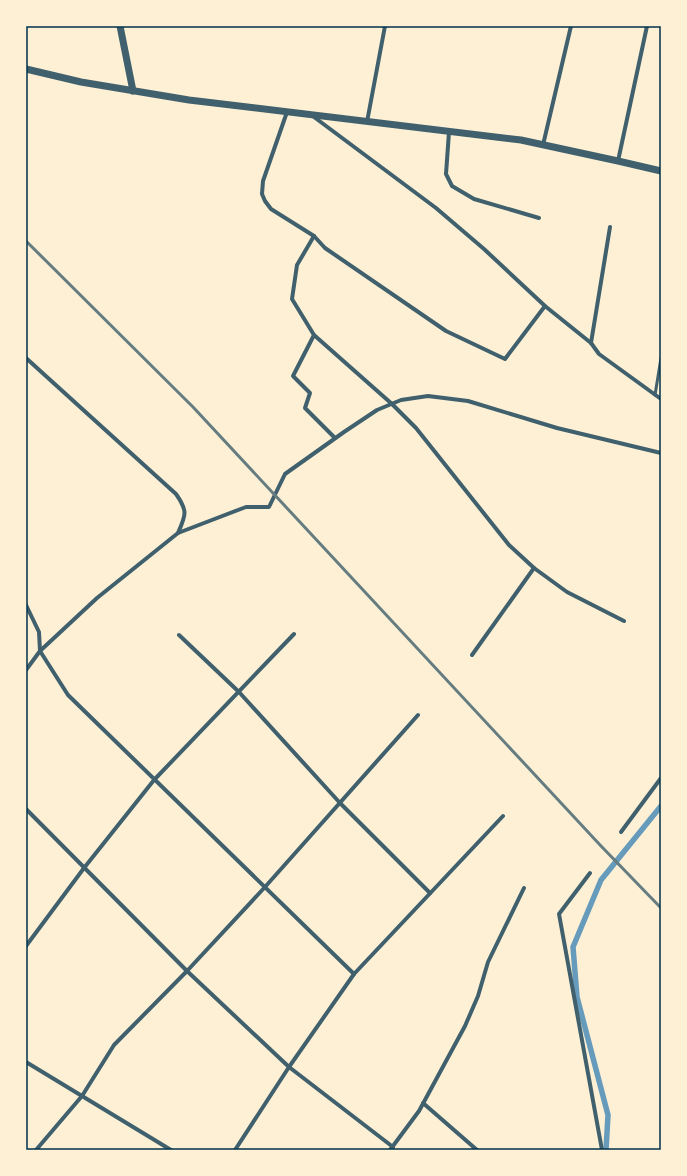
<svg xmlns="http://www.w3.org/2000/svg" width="687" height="1176" viewBox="0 0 687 1176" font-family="'Fira Sans Condensed',sans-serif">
<rect width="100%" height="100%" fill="#fdf0d5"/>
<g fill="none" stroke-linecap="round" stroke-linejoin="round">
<path stroke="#669bbc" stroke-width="5.5" d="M606,1150L608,1115L577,997L573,947L601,880L661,806"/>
<path stroke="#3f606c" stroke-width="3" d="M655,395L661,358"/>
<g stroke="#3f606c" stroke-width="4">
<path d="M287,112L263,181L262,194L265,201L271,209L314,236L325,248L446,331L505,359L545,306"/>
<path d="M314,117L436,208L484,249L545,306L591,343L599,354L661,399"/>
<path d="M367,122L385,26"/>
<path d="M449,132L446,174L452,186L474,199L539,218"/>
<path d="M543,145L571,26"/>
<path d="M618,161L647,26"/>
<path d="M314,236L297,265L292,299L314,335L392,404L416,428L509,545L534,568L567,592L624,621"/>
<path d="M314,335L293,376L310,393L305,408L335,438"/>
<path d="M591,343L610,227"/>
<path d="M26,358L176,494C188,511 186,515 178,533L97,598L40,651L26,670"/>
<path d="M178,533L246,507H269L285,474L344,432L377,410L401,400L428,396L468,401L557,428L661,453"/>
<path d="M26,605L39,632L40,651L68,695L354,974"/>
<path d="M179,635L239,692L340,803L430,893"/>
<path d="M472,655L534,568"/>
<path d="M26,809L187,971L289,1067L393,1147"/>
<path d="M621,832L661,778"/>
<path d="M590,873L559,914L602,1150"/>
<path d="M26,946L84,868L154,780L294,634"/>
<path d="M26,1062L171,1150"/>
<path d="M423,1103L477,1150"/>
<path d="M36,1150L82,1096L114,1045L187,971L265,887L418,715"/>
<path d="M235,1150L289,1067L354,974L503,816"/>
<path d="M390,1150L419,1111L465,1026L478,996L488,962L524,888"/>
</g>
<g stroke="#3f606c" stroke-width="7">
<path d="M120,26L133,91"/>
<path d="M26,69L81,82L189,100L521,140L618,161L661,171"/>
</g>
<path stroke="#657d81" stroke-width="3" d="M26,241L193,407L601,846L661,908"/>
</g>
<rect width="687" height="1176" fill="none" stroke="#fdf0d5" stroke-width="54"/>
<rect x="27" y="27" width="633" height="1122" fill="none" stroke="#003049" stroke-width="1.5"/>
</svg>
